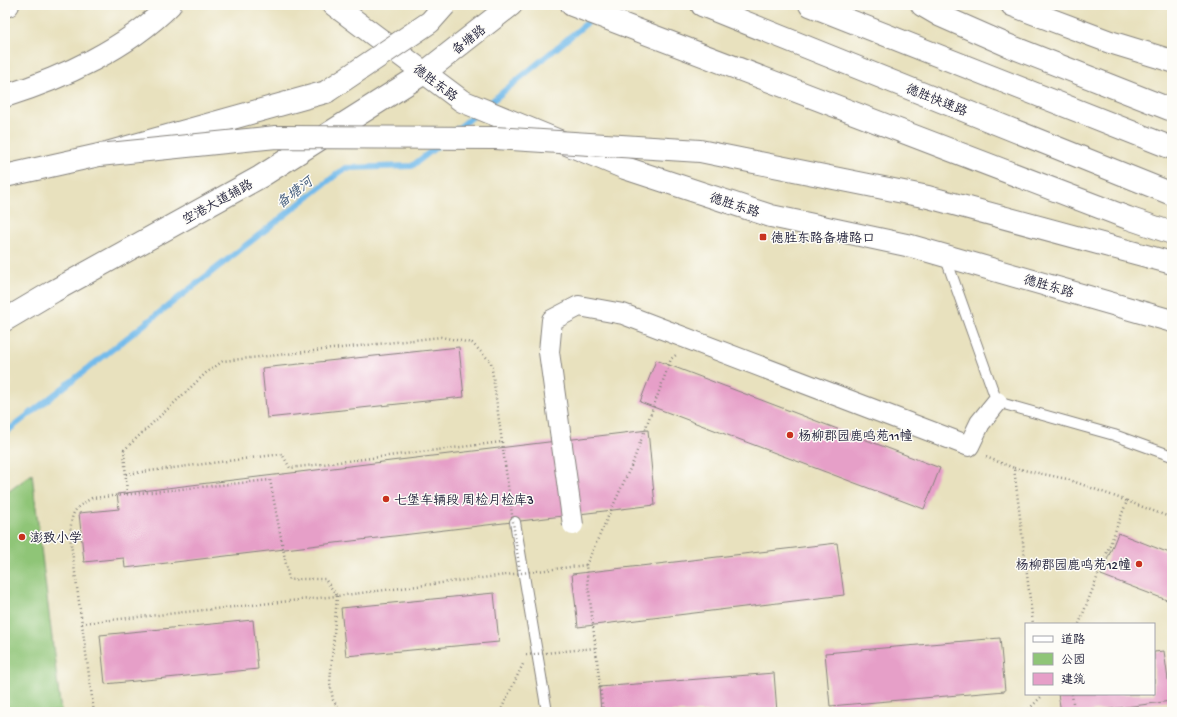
<svg xmlns="http://www.w3.org/2000/svg" width="1177" height="717" viewBox="0 0 1177 717" font-family="'Gochi Hand','LXGW WenKai TC',sans-serif">
<rect width="100%" height="100%" fill="#fdfcf7"/>
<filter id="ink" filterUnits="userSpaceOnUse"><feTurbulence type="fractalNoise" baseFrequency=".025" numOctaves="2"/><feDisplacementMap in="SourceGraphic" scale="8" xChannelSelector="R" yChannelSelector="G"/><feConvolveMatrix kernelMatrix="1 2 1 2 8 2 1 2 1" color-interpolation-filters="sRGB"/></filter>
<filter id="wash" filterUnits="userSpaceOnUse"><feTurbulence type="fractalNoise" baseFrequency=".012" numOctaves="4" result="noise"/><feDisplacementMap in="SourceGraphic" scale="16" xChannelSelector="R" yChannelSelector="G"/><feGaussianBlur stdDeviation="0.9" result="paint"/><feColorMatrix in="noise" values="0 0 0 0 0 0 0 0 0 0 0 0 0 0 0 0 0 1.4 0 .05"/><feComposite in="paint" operator="in"/></filter>
<g filter="url(#wash)">
<rect width="100%" height="100%" fill="#e8e1be"/>
<path fill="#8fc577" stroke="#587459" d="M32,474L61,712H5V494Z"/>
<g fill="none" stroke-linecap="round" stroke-linejoin="round">
<g stroke="#73bbeb" stroke-width="6">
<path d="M486,106L593,18"/>
<path d="M455,131L477,113"/>
<path d="M5,433L345,168L412,166L439,145"/>
</g>
</g>
<g id="blocks">
<g fill="#e69fc8">
<path d="M459,347L464,397L267,418L262,368Z"/>
<path d="M656,360L940,468L924,509L640,402Z"/>
<path d="M648,430L655,505L125,568L124,558L84,562L79,513L119,509L117,494Z"/>
<path d="M1118,533L1172,554V602L1101,575Z"/>
<path d="M837,543L844,595L578,627L572,574Z"/>
<path d="M494,593L499,642L346,656L341,608Z"/>
<path d="M253,620L258,669L105,684L100,635Z"/>
<path d="M1000,638L1005,691L830,706L825,653Z"/>
<path d="M1164,651L1171,701L1088,712H1061L1058,694H1154V652Z"/>
<path d="M774,673L777,712H601L599,687Z"/>
</g>
</g>
</g>
<g filter="url(#ink)">
<use href="#blocks" fill-opacity="0" stroke="#85827c" stroke-width="1"/>
<g fill="none" stroke-linecap="round" stroke-linejoin="round">
<defs>
<g id="lane">
<path d="M945,256L997,402L1114,435L1172,456"/>
<path d="M515,522L547,712"/>
</g>
<path id="secondary" d="M5,320L54,291L260,177L424,73L511,5"/>
<g id="primary">
<path d="M334,5L462,101L625,168L771,216L911,246L1172,321"/>
<path d="M1012,5L1110,42L1172,61"/>
</g>
<g id="highway">
<path d="M572,5L1128,218L1172,233"/>
<path d="M702,5L1172,194"/>
<path d="M810,5L1172,148"/>
<path d="M922,5L941,16L1007,45L1172,110"/>
<path d="M5,6L8,5"/>
<path d="M5,96C63,78 127,48 170,5"/>
<path d="M5,176L99,155L326,92"/>
</g>
</defs>
<use href="#lane" stroke="#85827c" stroke-width="12"/>
<use href="#secondary" stroke="#85827c" stroke-width="24"/>
<use href="#primary" stroke="#85827c" stroke-width="24"/>
<use href="#highway" stroke="#85827c" stroke-width="24"/>
<g stroke="#85827c" stroke-width="2.5" stroke-dasharray="1 3" stroke-linecap="butt">
<path d="M337,596L330,683L333,700L341,712"/>
<path d="M1079,624L1127,501L1172,518"/>
<path d="M1072,694L1074,712"/>
<path d="M500,712L523,664"/>
<path d="M1026,712L1041,697V694"/>
</g>
<use href="#lane" stroke="#fff" stroke-width="10"/>
<use href="#secondary" stroke="#fff" stroke-width="22"/>
<use href="#primary" stroke="#fff" stroke-width="22"/>
<use href="#highway" stroke="#fff" stroke-width="22"/>
<defs>
<path id="street-bridge" d="M573,525L549,352L552,320L579,306L623,314L969,446L980,423L997,402"/>
<g id="highway-bridge">
<path d="M326,92L430,22L445,5"/>
<path d="M99,155L276,137L495,138L700,151L928,197L1172,263"/>
</g>
</defs>
<use href="#street-bridge" stroke="#85827c" stroke-width="22" stroke-linecap="butt"/>
<use href="#highway-bridge" stroke="#85827c" stroke-width="24" stroke-linecap="butt"/>
<g stroke="#85827c" stroke-width="2.5" stroke-dasharray="1 3" stroke-linecap="butt">
<path d="M986,457L1014,468L1033,624"/>
<path d="M1014,468L1067,479L1127,501"/>
<path d="M126,474L282,454L290,468L502,442"/>
<path d="M127,494L124,450L206,373L223,361L441,337L472,343L491,362L520,573"/>
<path d="M586,565L633,462L671,359L676,355"/>
<path d="M82,623L337,596"/>
<path d="M526,655L595,648"/>
<path d="M94,712L70,536C72,513 71,510 92,498L270,480L289,580L302,579H325L337,596L586,565L603,712"/>
</g>
<use href="#street-bridge" stroke="#fff" stroke-width="20"/>
<use href="#highway-bridge" stroke="#fff" stroke-width="22"/>
</g>
</g>
<g fill="#c8321e" stroke="#fdfcf7" stroke-width="1.5">
<rect x="759" y="233" width="8" height="8" rx="2"/>
<circle cx="790" cy="435" r="4"/>
<circle cx="386" cy="499" r="4"/>
<circle cx="22" cy="537" r="4"/>
<circle cx="1139" cy="564" r="4"/>
</g>
<g text-anchor="middle" stroke-width="3" stroke-linejoin="round" paint-order="stroke">
<g font-size="13" fill="#22223b" stroke="#fdfcf7">
<text transform="translate(468 39) rotate(-38)" y="5">备塘路</text>
<text transform="translate(436 82) rotate(37)" y="5">德胜东路</text>
<text transform="translate(937 99) rotate(22)" y="5">德胜快速路</text>
<text transform="translate(217 201) rotate(-29)" y="5">空港大道辅路</text>
<text transform="translate(735 204) rotate(18)" y="5">德胜东路</text>
<text transform="translate(1049 285) rotate(16)" y="5">德胜东路</text>
</g>
<g font-size="13" fill="#22223b" stroke="#fdfcf7" text-anchor="start">
<text x="771" y="242">德胜东路备塘路口</text>
<text x="798" y="440">杨柳郡园鹿鸣苑11幢</text>
<text x="394" y="504">七堡车辆段 周检月检库3</text>
<text x="30" y="542">澎致小学</text>
<text x="1131" y="569" text-anchor="end">杨柳郡园鹿鸣苑12幢</text>
</g>
<g font-size="14" font-style="italic" fill="#3e5879" stroke="#fdfcf7">
<text transform="translate(294 192) rotate(-38)" y="5">备塘河</text>
</g>
</g>
<rect width="1177" height="717" fill="none" stroke="#fdfcf7" stroke-width="20"/>
<rect x="1025" y="623" width="130" height="72" fill="#fdfcf7" stroke="#a5a5ac"/>
<rect x="1033" y="636" width="20" height="6" fill="#ffffff" stroke="#a5a5ac"/>
<text x="1061" y="643" font-size="12" fill="#22223b">道路</text>
<rect x="1033" y="653" width="20" height="12" fill="#8fc577" stroke="#a5a5ac"/>
<text x="1061" y="663" font-size="12" fill="#22223b">公园</text>
<rect x="1033" y="673" width="20" height="12" fill="#e69fc8" stroke="#a5a5ac"/>
<text x="1061" y="683" font-size="12" fill="#22223b">建筑</text>
</svg>
